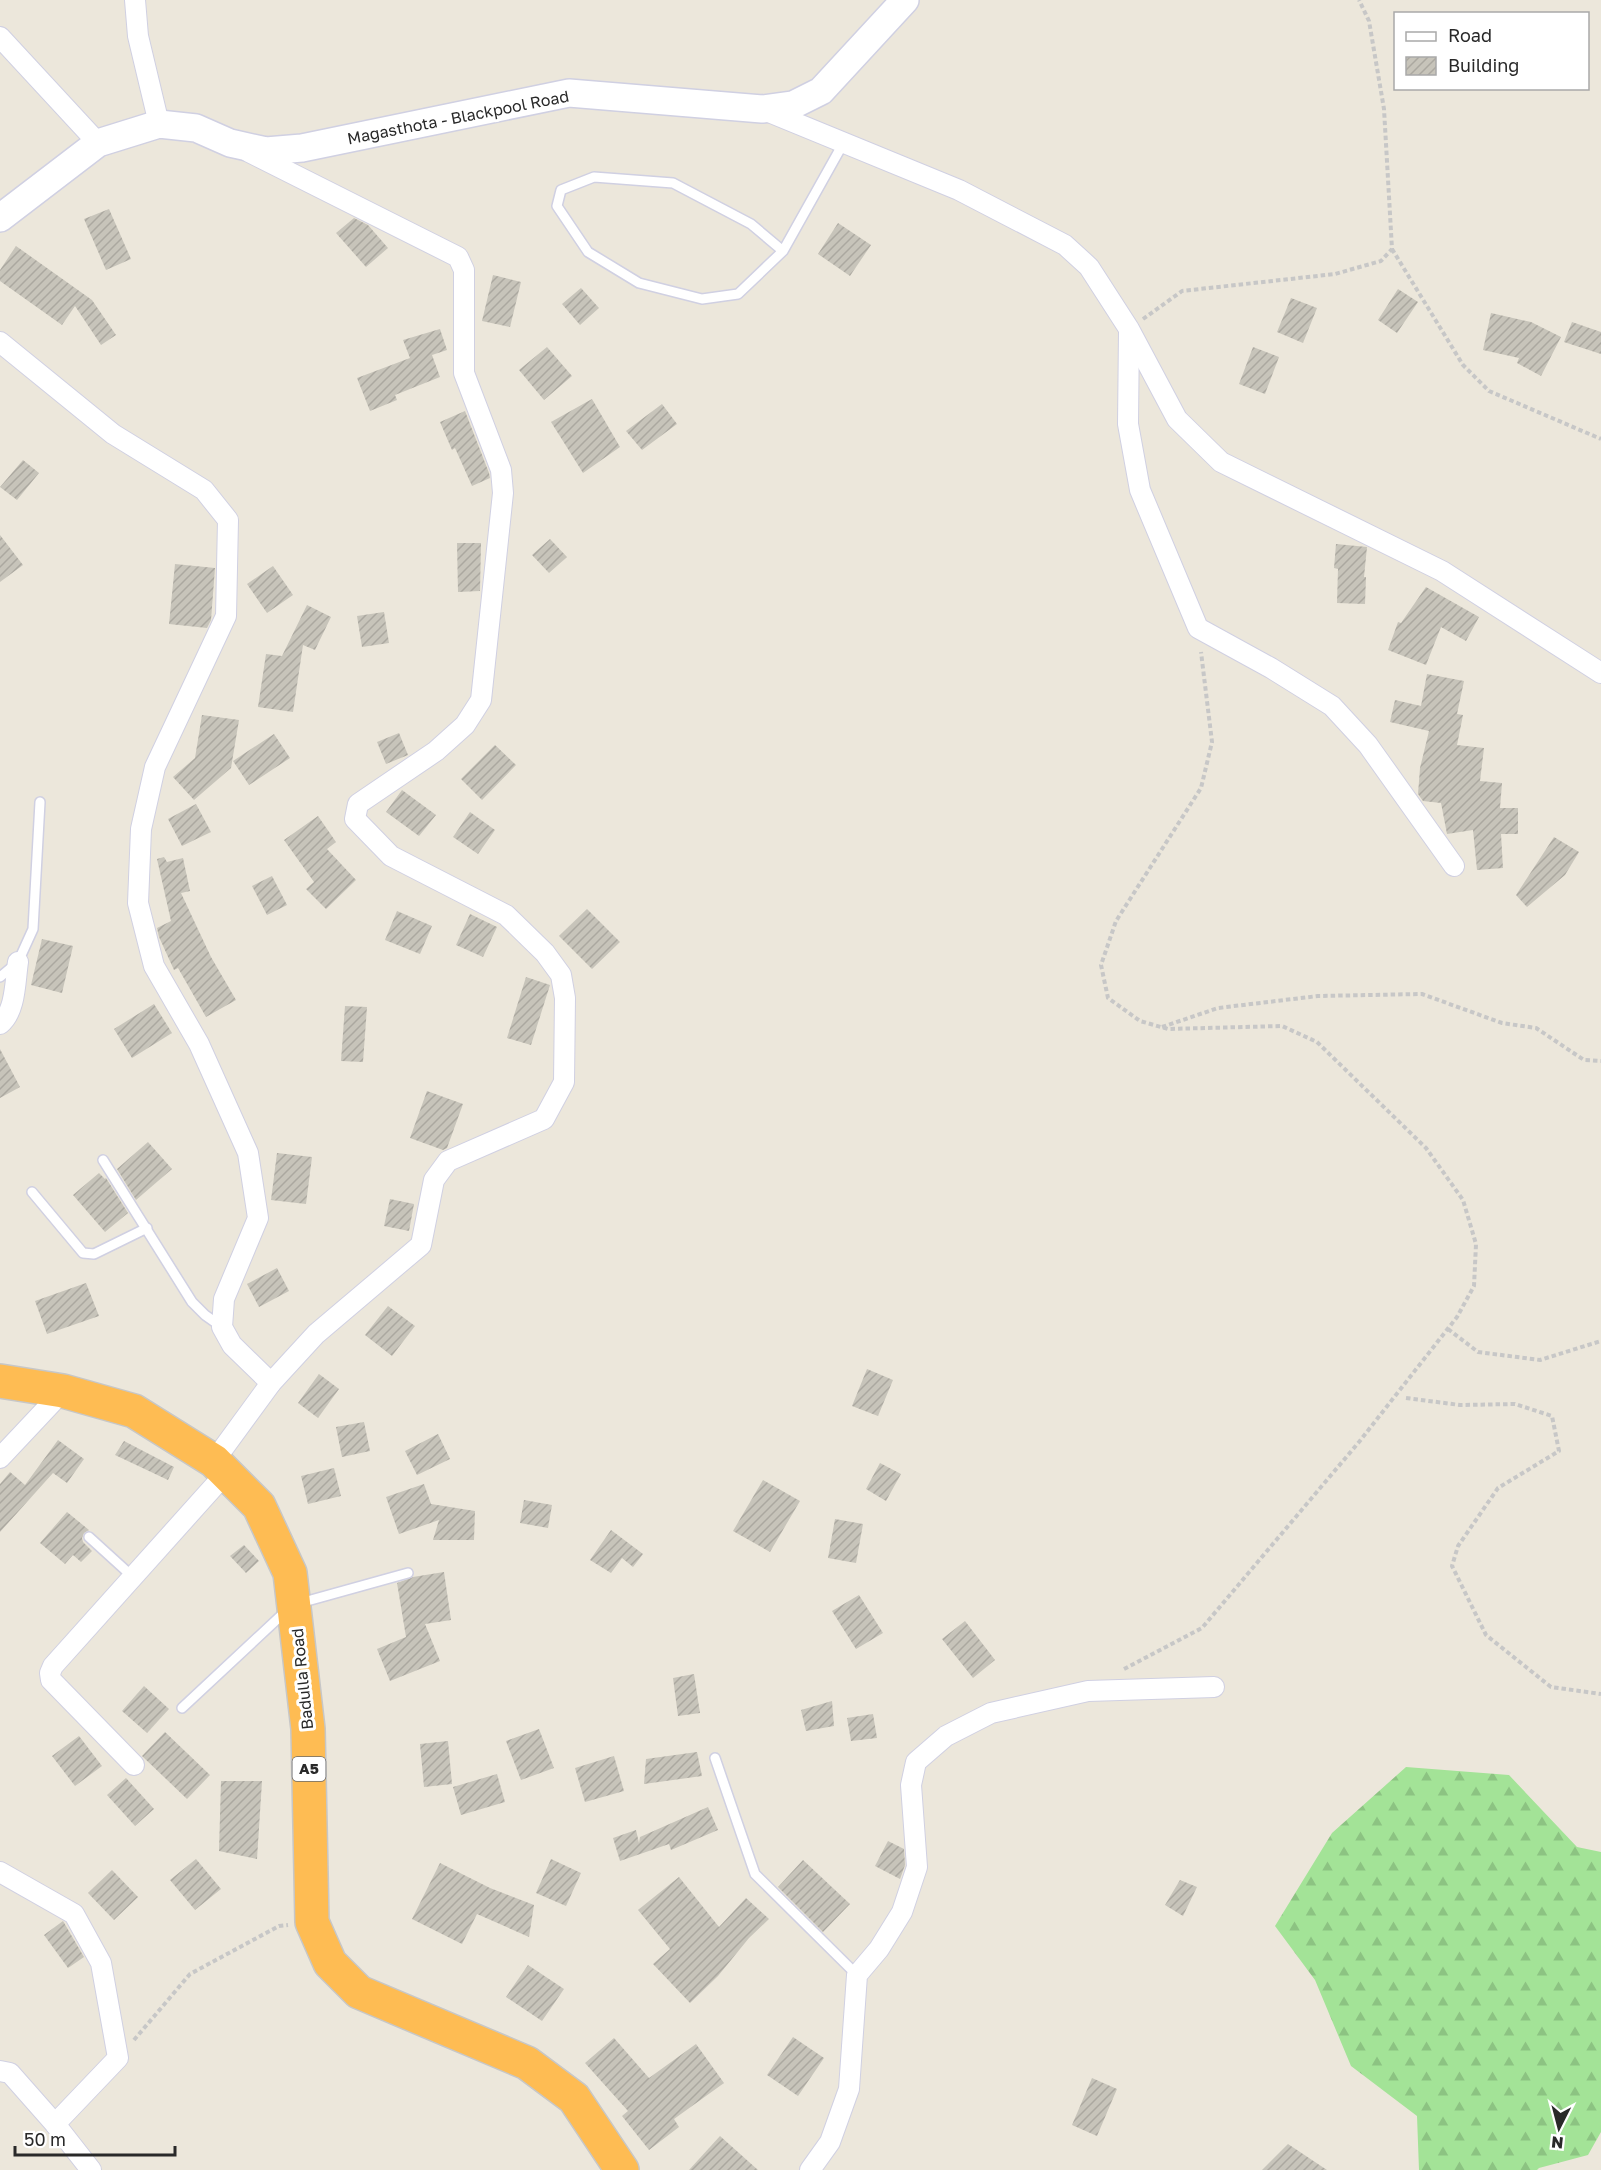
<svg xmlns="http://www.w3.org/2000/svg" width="1601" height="2170" viewBox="0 0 1601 2170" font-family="'Golos Text',sans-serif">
<defs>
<pattern id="forest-firs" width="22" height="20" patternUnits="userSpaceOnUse" patternTransform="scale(1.5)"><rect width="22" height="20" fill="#a3e397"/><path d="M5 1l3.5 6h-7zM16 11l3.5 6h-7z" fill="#8cc382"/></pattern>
<pattern id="building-hatch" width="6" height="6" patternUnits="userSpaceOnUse" patternTransform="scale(1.5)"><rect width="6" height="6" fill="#c7c4ba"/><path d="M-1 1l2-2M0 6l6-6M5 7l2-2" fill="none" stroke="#aba8a0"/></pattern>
</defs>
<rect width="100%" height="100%" fill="#ece7db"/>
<path fill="url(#forest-firs)" d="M1406,1767L1509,1775L1577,1847L1601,1852V2132L1588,2155L1539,2168L1537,2170H1419L1417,2116L1351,2066L1315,1980L1275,1926L1332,1833Z"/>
<g fill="url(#building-hatch)">
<path d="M109,209L131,259L106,270L84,219Z"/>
<path d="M354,218L368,225L388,248L366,267L336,233Z"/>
<path d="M838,223L871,245L850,276L818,254Z"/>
<path d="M16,246L92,300L116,335L101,345L75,306L62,325L0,281V270Z"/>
<path d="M493,275L521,282L510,327L482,321Z"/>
<path d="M581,288L599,308L580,325L562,304Z"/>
<path d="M1398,289L1418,302L1397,333L1378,320Z"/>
<path d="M1291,298L1317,308L1303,343L1277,332Z"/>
<path d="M1491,313L1531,322L1561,337L1541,376L1517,363L1519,358L1483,350Z"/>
<path d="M1572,322L1601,332V354L1564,342Z"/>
<path d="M440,329L447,350L432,355L440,377L395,395L397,400L370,411L357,378L410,358L403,340Z"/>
<path d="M547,347L572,376L544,400L519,370Z"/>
<path d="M1253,347L1279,357L1265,394L1239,384Z"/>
<path d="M592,399L620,447L583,473L551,422Z"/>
<path d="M662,404L677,424L642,450L626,431Z"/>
<path d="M465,411L489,473L490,478L472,486L455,448L452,450L440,422Z"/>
<path d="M23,460L39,473L17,500L0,487Z"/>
<path d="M0,535L23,565L0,582Z"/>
<path d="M550,539L567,557L549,573L532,555Z"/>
<path d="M457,543H481L480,591L458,592Z"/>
<path d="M1336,544L1367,547L1364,577H1366L1365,604L1337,603L1338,569L1334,568Z"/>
<path d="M175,564L215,568L211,620L207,628L169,624Z"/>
<path d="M273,566L293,595L267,613L247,584Z"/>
<path d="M1426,587L1479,617L1466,641L1441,627L1426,665L1388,650L1398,622L1401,623Z"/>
<path d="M307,605L331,617L315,650L303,645L293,712L258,707L266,654L282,656Z"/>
<path d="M384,612L389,643L362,647L357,616Z"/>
<path d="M1427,674L1464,681L1457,714L1463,715L1457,745L1484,748L1480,781L1502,783L1500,808H1518V834H1501L1503,868L1477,870L1473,830L1447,834L1441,803L1423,801L1418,794L1420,768L1429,731L1390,722L1395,700L1421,706Z"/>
<path d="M202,715L239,720L231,768L194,800L173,777L195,758Z"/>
<path d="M399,733L408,755L386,764L377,742Z"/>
<path d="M274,734L290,758L249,785L233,761Z"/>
<path d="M495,745L516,765L482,800L461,779Z"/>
<path d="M402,790L436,815L419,836L386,812Z"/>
<path d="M196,804L211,832L182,846L168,819Z"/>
<path d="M470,812L495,830L478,854L453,837Z"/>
<path d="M318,816L336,842L327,849L356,880L326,909L306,889L314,882L284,840Z"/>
<path d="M1554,837L1579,852L1565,875L1527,907L1516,895Z"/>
<path d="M164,857L167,862L183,858L190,891L181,893L211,957L236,1000L206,1017L178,968L174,970L159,937L157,928L171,921L157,859Z"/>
<path d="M272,876L287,905L267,915L252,886Z"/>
<path d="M587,909L620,942L592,969L559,936Z"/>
<path d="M397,911L432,926L420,954L385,940Z"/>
<path d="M470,914L497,927L483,957L456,945Z"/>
<path d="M42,939L73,946L62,993L31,985Z"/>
<path d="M526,977L550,985L531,1045L507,1038Z"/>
<path d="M154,1004L172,1033L132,1058L114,1029Z"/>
<path d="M345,1006L367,1007L363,1062L341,1061Z"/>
<path d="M0,1049L20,1087L0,1098Z"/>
<path d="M427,1091L463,1104L447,1148L443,1150L410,1138Z"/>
<path d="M148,1142L172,1169L136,1200L117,1169Z"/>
<path d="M277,1153L312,1157L306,1204L271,1200Z"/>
<path d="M99,1173L105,1179L106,1178L128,1213L105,1232L73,1195Z"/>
<path d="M390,1199L414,1204L409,1231L384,1226Z"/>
<path d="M277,1268L289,1291L259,1307L247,1284Z"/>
<path d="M86,1283L99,1316L47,1334L35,1301Z"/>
<path d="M388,1306L415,1326L392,1356L365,1335Z"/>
<path d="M867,1369L893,1380L878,1416L852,1406Z"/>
<path d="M319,1374L339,1389L318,1418L298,1403Z"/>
<path d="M364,1422L370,1451L342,1457L336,1427Z"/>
<path d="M438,1434L450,1459L417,1475L405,1451Z"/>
<path d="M58,1440L84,1459L67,1483L53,1473L0,1532V1484L10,1472L25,1485Z"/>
<path d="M124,1441L174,1467L168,1480L115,1455Z"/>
<path d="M880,1463L901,1474L886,1501L866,1489Z"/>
<path d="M334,1468L341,1496L308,1504L301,1476Z"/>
<path d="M763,1480L800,1501L770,1552L733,1531Z"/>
<path d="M424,1484L431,1504L475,1511L474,1540H433L439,1520L399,1534L386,1497Z"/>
<path d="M524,1500L552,1505L548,1528L520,1523Z"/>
<path d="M67,1512L89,1530L84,1533L82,1538L83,1542L92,1551L81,1562L73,1555L65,1564L40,1543Z"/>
<path d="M835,1519L863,1524L856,1563L828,1558Z"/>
<path d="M611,1530L643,1554L633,1567L622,1558L611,1573L590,1560Z"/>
<path d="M244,1545L259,1561L246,1573L230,1556Z"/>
<path d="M444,1572L451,1620L425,1624L440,1661L390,1681L377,1649L406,1637L397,1583L413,1577Z"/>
<path d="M859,1595L883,1633L856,1649L832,1611Z"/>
<path d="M965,1621L995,1660L973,1678L942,1639Z"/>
<path d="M694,1674L700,1713L678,1716L673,1678Z"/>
<path d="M144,1686L169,1709L147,1733L122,1711Z"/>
<path d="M832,1701L834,1726L806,1731L801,1710Z"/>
<path d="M873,1714L877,1738L851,1741L847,1718Z"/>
<path d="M539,1729L554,1768L521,1780L506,1741Z"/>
<path d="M165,1732L210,1775L187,1799L142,1756Z"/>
<path d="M79,1736L102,1766L75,1786L52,1756Z"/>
<path d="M448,1741L452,1784L424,1787L420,1744Z"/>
<path d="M697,1752L702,1776L644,1784L646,1759Z"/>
<path d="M614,1756L624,1791L585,1802L575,1768Z"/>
<path d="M497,1774L505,1802L461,1815L453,1787Z"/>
<path d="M126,1778L154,1809L135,1826L107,1795Z"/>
<path d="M221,1781H262L257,1859L219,1851Z"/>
<path d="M708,1807L718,1830L671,1850L669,1844L620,1861L613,1838L636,1830L639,1843L640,1837Z"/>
<path d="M888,1841L904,1849L905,1865L900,1879L875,1866Z"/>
<path d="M196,1859L221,1889L195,1910L170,1880Z"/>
<path d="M551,1859L581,1873L566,1906L536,1893Z"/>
<path d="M803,1860L850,1904L823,1932L778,1887Z"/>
<path d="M440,1863L490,1888L534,1905L529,1937L477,1914L462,1944L412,1919Z"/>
<path d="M112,1870L138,1897L114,1920L88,1893Z"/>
<path d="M679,1877L719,1927L746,1898L769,1919L749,1938L718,1976L690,2003L653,1964L670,1949L638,1910Z"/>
<path d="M1180,1880L1197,1887L1183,1916L1165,1905Z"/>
<path d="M63,1921L84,1957L68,1968L44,1935Z"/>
<path d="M528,1965L564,1989L542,2021L506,1997Z"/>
<path d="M793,2037L824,2058L798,2096L767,2075Z"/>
<path d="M614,2038L649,2078L696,2044L724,2083L674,2119L679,2127L649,2150L622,2116L628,2111L585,2063Z"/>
<path d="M1092,2078L1117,2089L1097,2136L1072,2125Z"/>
<path d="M720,2136L758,2170H689Z"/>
<path d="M1288,2144L1327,2170H1262Z"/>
</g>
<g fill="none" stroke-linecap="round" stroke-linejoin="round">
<defs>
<g id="lane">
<path d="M783,251L751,224L673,183L594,177L561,190L557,206L588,252L639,283L702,299L738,294L783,251L844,142"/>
<path d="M0,977L18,962L33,929L40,802"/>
<path d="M103,1160L192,1302L205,1315L222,1327"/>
<path d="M32,1192L83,1253L94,1254L147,1228"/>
<path d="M89,1537L133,1577"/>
<path d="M300,1603L408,1573"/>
<path d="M182,1708L286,1611"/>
<path d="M715,1758L755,1874L857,1975"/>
</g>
<g id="street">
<path d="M135,0L138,36L159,124"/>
<path d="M0,37L98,143"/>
<path d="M764,110L959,190L1065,245L1089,267L1129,329L1177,419L1221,462L1442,571L1601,673"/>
<path d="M1129,331L1128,424L1140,490L1198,628L1271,668L1332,706L1368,745L1454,866"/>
<path d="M0,342L113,434L204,490L228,520L226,616L155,767L141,829L138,903L154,966L199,1044L248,1153L258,1218L224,1299L222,1327L232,1345L271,1383"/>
<path d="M0,1024C16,1011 15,981 18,962"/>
<path d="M0,1458L63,1391"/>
<path d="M214,1461L271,1383L316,1334L421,1245L434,1180L448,1161L544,1119L564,1082L565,998L561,975L545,953L506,915L391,856L355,819L358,804L436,751L465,725L481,700L503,493L501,470L464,373V270L458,257L249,152"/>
<path d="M134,1765L51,1680L50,1673L53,1666L226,1473"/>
<path d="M0,1872L74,1914L101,1963L118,2058L55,2124"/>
<path d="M0,2071L10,2073L55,2124L91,2170"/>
<path d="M810,2170L830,2142L849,2089L857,1975L879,1949L902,1912L917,1867L911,1785L916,1762L946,1736L991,1713L1088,1691L1214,1687"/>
</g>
<path id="secondary" d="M0,218L98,143L159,124L196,128L230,143L266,151L302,148L569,93L762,109L793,105L821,91L905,0"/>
<path id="highway" d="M0,1381L63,1391L134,1411L214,1461L259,1506L290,1573L308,1729L312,1922L330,1963L359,1992L527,2063L574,2098L622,2170"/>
</defs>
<use href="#lane" stroke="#d0d0e2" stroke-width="12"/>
<use href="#street" stroke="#d0d0e2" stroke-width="22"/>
<use href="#secondary" stroke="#d0d0e2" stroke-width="30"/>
<use href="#highway" stroke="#c7c7c7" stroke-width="36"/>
<g stroke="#c7c7c7" stroke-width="4" stroke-dasharray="4.5 3" stroke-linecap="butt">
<path d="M1392,249L1463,365L1489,391L1601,439"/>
<path d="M1143,319L1182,291L1335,274L1381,261L1392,249L1384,109L1369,21L1359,0"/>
<path d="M1162,1027L1218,1008L1318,996L1422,994L1502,1023L1536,1028L1584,1060L1601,1061"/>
<path d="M1448,1329L1478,1352L1540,1360L1601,1341"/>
<path d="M1406,1398L1460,1405L1515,1404L1552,1416L1559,1451L1498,1488L1458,1546L1452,1566L1486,1635L1551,1687L1601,1694"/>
<path d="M1124,1669L1202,1628L1359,1442L1457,1317L1474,1286L1476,1244L1463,1200L1426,1148L1317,1042L1282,1026L1168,1029L1140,1021L1108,998L1101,965L1116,921L1201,788L1212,742L1201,652"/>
<path d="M134,2040L190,1974L279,1926L288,1925"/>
</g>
<use href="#lane" stroke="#fff" stroke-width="9"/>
<use href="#street" stroke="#fff" stroke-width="20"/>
<use href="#secondary" stroke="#fff" stroke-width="27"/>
<use href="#highway" stroke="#febc53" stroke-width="33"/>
</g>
<g text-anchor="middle" stroke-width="6" stroke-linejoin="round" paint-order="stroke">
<rect fill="#fff" stroke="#696969" stroke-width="1.5" x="292.5" y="1757" width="33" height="24" rx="4.5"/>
<g font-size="15" font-weight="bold" fill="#292929">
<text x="309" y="1774">A5</text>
</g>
<g font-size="16" fill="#292929" stroke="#fff">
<text transform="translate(458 117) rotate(-11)" y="6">Magasthota - Blackpool Road</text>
<text transform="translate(302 1679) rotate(-96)" y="6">Badulla Road</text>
</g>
</g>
<rect x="1394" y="12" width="195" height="78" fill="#ffffff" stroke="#a9a9a9" stroke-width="1.5"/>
<rect x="1406" y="32" width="30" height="9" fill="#ffffff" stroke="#a9a9a9" stroke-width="1.5"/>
<text x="1448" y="42" font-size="18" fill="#292929">Road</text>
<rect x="1406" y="57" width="30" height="18" fill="url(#building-hatch)" stroke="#a9a9a9" stroke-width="1.5"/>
<text x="1448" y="72" font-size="18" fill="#292929">Building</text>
<g transform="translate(1559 2128) rotate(186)" stroke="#ffffff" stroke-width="4.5" paint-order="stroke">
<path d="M0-4.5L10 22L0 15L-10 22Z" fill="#292929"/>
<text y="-9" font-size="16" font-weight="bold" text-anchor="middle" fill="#292929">N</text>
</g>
<path d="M15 2146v9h160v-9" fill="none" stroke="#292929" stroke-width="3"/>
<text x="24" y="2146" font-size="18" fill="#292929" stroke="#ffffff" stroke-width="4.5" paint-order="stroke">50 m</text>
</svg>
